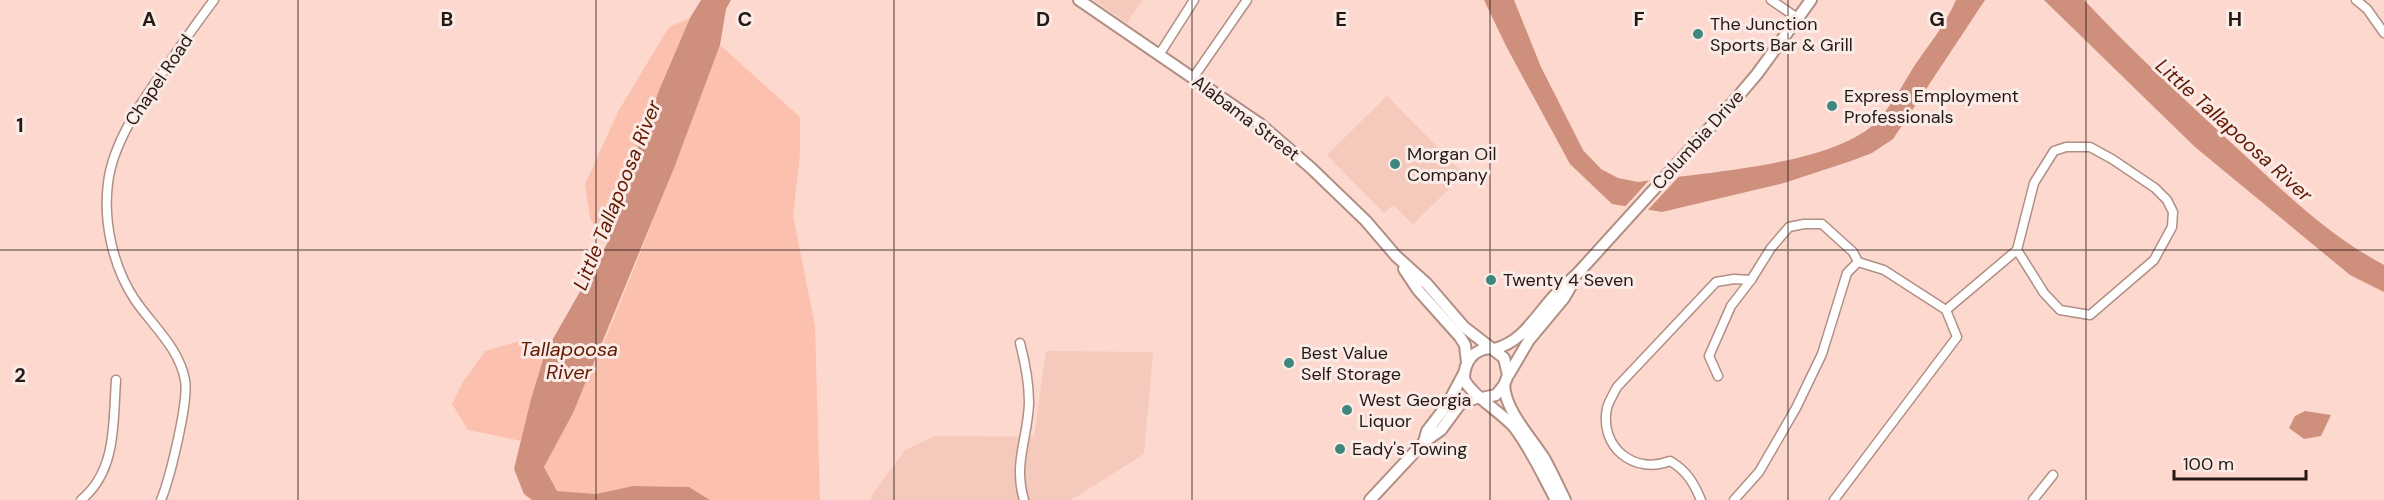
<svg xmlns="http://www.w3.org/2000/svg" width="2384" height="500" viewBox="0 0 2384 500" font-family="'DM Sans',sans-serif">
<rect width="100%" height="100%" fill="#fdd8ce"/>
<g fill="#f5c9bc">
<path d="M1094,0H1142L1127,23Z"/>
<path d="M1387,96L1464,174L1413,224L1393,205L1384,213L1327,155Z"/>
<path d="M1046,351L1153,352L1144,454L1071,500H871L872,495L905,450L935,436L1034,437Z"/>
</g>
<g fill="#fcc0ae">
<path d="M690,18C658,92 629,166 607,244L590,218L585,184L619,110L669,27Z"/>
<path d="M720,45L800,117V154L793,216L815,326L820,500H710L689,487L633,486L596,494L557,491L544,467C616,333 664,186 720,45Z"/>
<path d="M519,341L545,353L531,399L522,441L468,430L452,404L463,382L485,351Z"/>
</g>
<g fill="#ce8f7d">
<path d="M701,0H731L726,9L720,45L674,168L573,413L544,467L557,491L596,494L633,486L689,487L710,500H532L524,494L514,469L531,399L545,353L607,244L622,189L660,88L690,18Z"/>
<path d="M1484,0H1514L1541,67L1583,150L1601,169L1618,178L1638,182C1700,173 1824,166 1872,126C1891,109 1903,83 1917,62C1931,42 1946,23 1956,0H1985L1893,139L1872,153L1851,161L1784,183L1662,212L1612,204L1570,164L1506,46Z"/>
<path d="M2044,0H2084C2133,52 2186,101 2238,149C2284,192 2328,235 2384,265V292L2350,275L2195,147Z"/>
<path d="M2305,411L2331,415L2321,436L2304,439L2289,428L2295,416Z"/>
</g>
<path fill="#fdd8ce" d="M1682,173L1646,212L1623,209L1652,177Z"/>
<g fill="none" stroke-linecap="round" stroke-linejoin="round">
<defs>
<g id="minor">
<path d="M1771,0L1799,19"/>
<path d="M2356,0L2367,9L2384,33"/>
<path d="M1159,55L1194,0"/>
<path d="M1193,78L1247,0"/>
<path d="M2066,147H2090L2112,159L2155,188L2167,200L2173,212L2172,227L2154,260L2090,315L2060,310L2044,293L2017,250L2034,183L2054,151Z"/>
<path d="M1946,310L2017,250"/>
<path d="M1020,343C1025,362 1029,383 1029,403C1028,438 1013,463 1024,500"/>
<path d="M1718,376L1709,356L1731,306L1751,280L1771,248L1789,227L1804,224H1822L1853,252L1858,262"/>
<path d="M81,500C117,471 113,422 116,380"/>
<path d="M161,500C170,478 189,401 185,380C179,348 153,326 135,300C113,267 103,222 108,183C113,141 143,100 167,66C182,44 198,21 214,0"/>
<path d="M1701,500C1694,483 1686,470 1670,461C1634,475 1599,447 1607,408C1609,401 1614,393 1617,387L1716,282L1734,279L1751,280"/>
<path d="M1734,500L1759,472L1796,408L1822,354L1847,273L1858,262"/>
<path d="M1834,500L1957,337L1946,310L1884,270L1858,262"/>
<path d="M2033,500L2053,475"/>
</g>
<g id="tertiary">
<path d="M1424,442L1427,431L1447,405L1464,373"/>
<path d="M1370,500L1424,442L1441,430L1460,404L1479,397"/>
</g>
<g id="secondary">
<path d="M1079,0L1260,124L1311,168L1366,221L1396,256L1427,284L1464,327L1504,358L1508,375L1504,385L1496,395L1482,398"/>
<path d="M1404,269L1418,290L1460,337L1465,345L1467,363"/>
<path d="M1491,348C1473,349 1464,362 1464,379C1472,396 1500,411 1514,427C1531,449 1543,476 1556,500"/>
<path d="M1494,349C1524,342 1537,313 1557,293C1563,286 1571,280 1578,273L1735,100L1757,74L1811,0"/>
<path d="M1509,374L1529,340L1564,298L1572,284"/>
<path d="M1504,385C1506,412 1530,436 1544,458C1552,472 1558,486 1565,500"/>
</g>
</defs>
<use href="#minor" stroke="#b18f85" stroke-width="11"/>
<use href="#tertiary" stroke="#b18f85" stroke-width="14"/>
<use href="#secondary" stroke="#b18f85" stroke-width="14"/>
<use href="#minor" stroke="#fff" stroke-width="8"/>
<use href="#tertiary" stroke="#fff" stroke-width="10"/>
<use href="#secondary" stroke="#fff" stroke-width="10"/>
</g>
<path fill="none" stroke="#251915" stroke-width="1.5" stroke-opacity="0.55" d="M298,0V500M596,0V500M894,0V500M1192,0V500M1490,0V500M1788,0V500M2086,0V500M0,250H2384"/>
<g fill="#3f867e" stroke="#faebe7" stroke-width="2">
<circle cx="1698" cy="34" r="6"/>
<circle cx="1832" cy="106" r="6"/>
<circle cx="1395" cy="164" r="6"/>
<circle cx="1491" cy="280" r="6"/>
<circle cx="1289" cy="363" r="6"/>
<circle cx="1347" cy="410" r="6"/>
<circle cx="1340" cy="449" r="6"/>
</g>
<g text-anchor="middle" stroke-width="6" stroke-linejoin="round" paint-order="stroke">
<g font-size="18" fill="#251915" stroke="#faebe7" text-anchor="start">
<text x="1710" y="30">The Junction<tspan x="1710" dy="21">Sports Bar &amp; Grill</tspan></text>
<text x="1844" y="102">Express Employment<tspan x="1844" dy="21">Professionals</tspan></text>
<text x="1407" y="160">Morgan Oil<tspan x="1407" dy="21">Company</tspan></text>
<text x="1503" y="286">Twenty 4 Seven</text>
<text x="1301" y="359">Best Value<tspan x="1301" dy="21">Self Storage</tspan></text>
<text x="1359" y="406">West Georgia<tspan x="1359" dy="21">Liquor</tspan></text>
<text x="1352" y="455">Eady's Towing</text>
</g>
<g font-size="18" fill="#251915" stroke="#faebe7">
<text transform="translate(159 80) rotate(-56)" y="6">Chapel Road</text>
<text transform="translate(1246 118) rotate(37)" y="6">Alabama Street</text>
<text transform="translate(1698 140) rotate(-48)" y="6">Columbia Drive</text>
</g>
<g font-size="20" font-style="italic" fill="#641901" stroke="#faebe7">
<text transform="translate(2234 130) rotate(42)" y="7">Little Tallapoosa River</text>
<text transform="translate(617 195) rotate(-68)" y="7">Little Tallapoosa River</text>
<text x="569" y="356">Tallapoosa<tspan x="569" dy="23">River</tspan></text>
</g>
</g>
<g font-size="20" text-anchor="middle" font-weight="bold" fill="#251915" stroke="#faebe7" stroke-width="6" stroke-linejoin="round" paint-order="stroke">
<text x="149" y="26">A</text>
<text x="447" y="26">B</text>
<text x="745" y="26">C</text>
<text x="1043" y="26">D</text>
<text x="1341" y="26">E</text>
<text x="1639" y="26">F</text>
<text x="1937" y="26">G</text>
<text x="2235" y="26">H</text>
<text x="20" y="132">1</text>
<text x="20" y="382">2</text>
</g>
<path d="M2174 470v9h132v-9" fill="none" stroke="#251915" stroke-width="3"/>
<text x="2183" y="470" font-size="18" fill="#251915" stroke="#faebe7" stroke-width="4.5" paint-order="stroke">100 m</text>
</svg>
